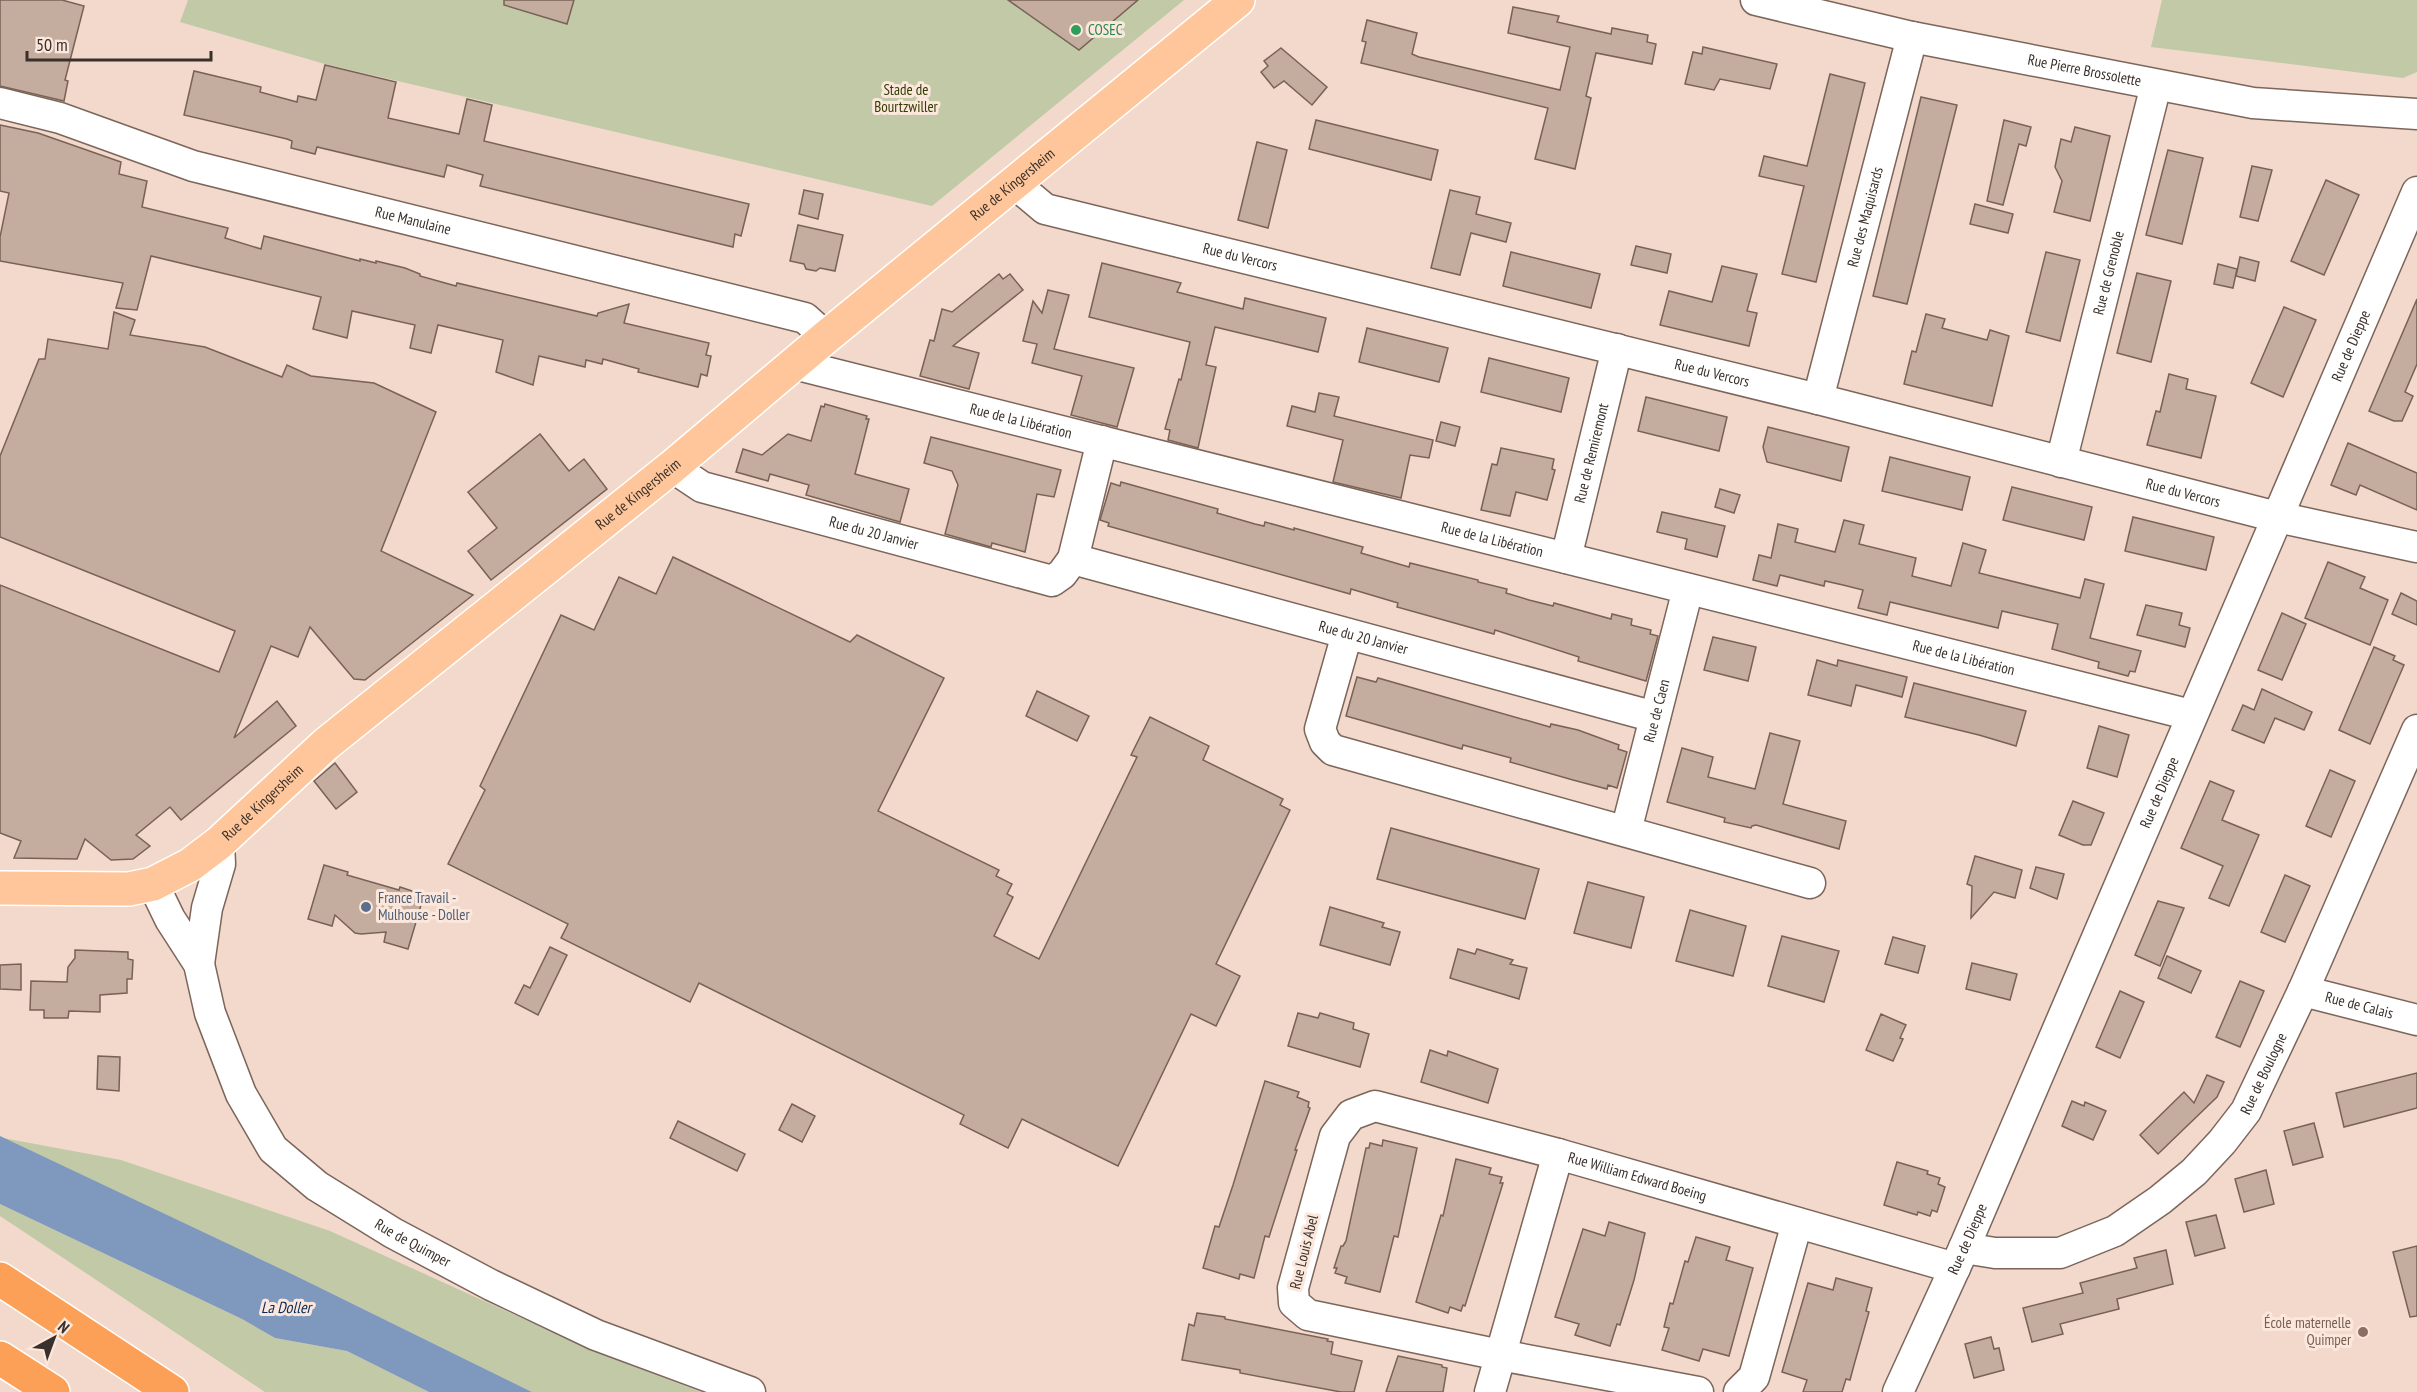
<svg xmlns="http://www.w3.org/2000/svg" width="2417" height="1392" viewBox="0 0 2417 1392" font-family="'PT Sans Narrow',sans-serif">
<rect width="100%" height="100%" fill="#f2d9cc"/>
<g fill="#c1c9a7">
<path d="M188,0H1184L932,206L325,64L180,22Z"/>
<path d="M2162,0H2417V72L2403,78L2151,47Z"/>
<path d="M3,1138L121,1160L330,1231L599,1353L701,1392H532L296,1276Z"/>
<path d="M0,1204L242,1319L275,1338L347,1351L429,1392H265L0,1216Z"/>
</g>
<path fill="#7e98be" d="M0,1136L296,1276L532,1392H429L347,1351L275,1338L242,1319L0,1204Z"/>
<g fill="#c4ac9f" stroke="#786256" stroke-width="1.5">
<path d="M0,0H62L84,6L65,80L68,81L64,101L0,86Z"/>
<path d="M504,0H574L567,24L504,5Z"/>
<path d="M1008,0H1138L1079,50Z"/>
<path d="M1513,7L1559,16L1557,22L1611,34L1612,28L1648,35L1647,42L1656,44L1652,64L1596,53L1586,96L1591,98L1575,169L1535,159L1548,108L1361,63L1366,42L1362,41L1367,20L1417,33L1412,54L1419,57L1560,90L1570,47L1508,33Z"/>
<path d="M1703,47L1777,64L1770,89L1720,79L1714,90L1685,84L1693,52L1702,54Z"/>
<path d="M1281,48L1327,87L1312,105L1284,81L1274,88L1261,72L1268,66L1264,61Z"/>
<path d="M325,65L396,82L388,118L459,134L467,99L492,105L484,141L749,204L741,236L735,234L733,247L480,186L483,175L447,165L444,177L317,147L315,154L291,148L292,141L287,139L184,115L194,71L261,87L260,92L297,102L298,96L316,100Z"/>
<path d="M1830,74L1865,83L1816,282L1782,274L1804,186L1759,176L1764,156L1807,166Z"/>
<path d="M1921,97L1957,105L1907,304L1873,296Z"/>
<path d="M1316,120L1438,150L1431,180L1309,149Z"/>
<path d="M2004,120L2031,127L2026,146L2019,144L2003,205L1987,201Z"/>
<path d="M0,125L38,133L121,162L119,174L147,181L142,207L228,228L225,238L261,249L264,236L360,261V259L376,263V261L405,268L420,274V276L456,286L457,283L597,316L598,313L629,304L624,323L709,343L706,355L711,356L707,376L701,374L698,387L638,372L639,369L603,359L602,364L586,360L585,367L539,356L533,385L496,372L503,340L438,325L431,353L410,348L415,325L352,311L347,338L313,329L321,297L151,256L137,310L116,308L123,283L0,261V237L9,193L0,191Z"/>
<path d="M2075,127L2110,136L2090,221L2054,212L2062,181L2055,167L2061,139L2071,142Z"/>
<path d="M1257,142L1287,150L1268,228L1238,220Z"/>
<path d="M2168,150L2203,158L2182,244L2146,235Z"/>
<path d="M2252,166L2272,170L2258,221L2240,217Z"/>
<path d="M2326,180L2359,195L2324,275L2291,261Z"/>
<path d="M804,190L823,194L818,219L799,214Z"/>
<path d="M1450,190L1480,197L1476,214L1511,223L1506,242L1471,233L1460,275L1431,268Z"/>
<path d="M1975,204L2013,214L2008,233L1970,224Z"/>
<path d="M798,225L843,235L835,271L820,268L816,271L806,269L804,264L790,261Z"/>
<path d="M1636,246L1671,254L1667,273L1631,265Z"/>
<path d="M1511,252L1600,274L1591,308L1503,286Z"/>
<path d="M2046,252L2080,260L2060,341L2026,332Z"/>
<path d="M2240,257L2259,262L2255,281L2236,276Z"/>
<path d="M1102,263L1181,283L1177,292L1243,309L1245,298L1326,318L1318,352L1215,327L1206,365L1216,367L1198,448L1168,440L1170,430L1165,429L1179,379L1181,380L1190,342L1089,317Z"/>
<path d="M2218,264L2237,269L2233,288L2214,284Z"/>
<path d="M1722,266L1757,274L1747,311L1757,313L1749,346L1660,325L1669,291L1712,302Z"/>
<path d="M2137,273L2171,281L2151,362L2117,353Z"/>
<path d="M999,274L1003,279L1010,274L1023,290L953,346L979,353L969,389L920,376L930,340L934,341L942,309L952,312Z"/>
<path d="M1048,290L1069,295L1054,349L1134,368L1117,427L1071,415L1082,376L1032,363L1037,344L1023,341L1033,301L1042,313Z"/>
<path d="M2417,299V364L2405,392L2413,396L2402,421H2394L2369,411Z"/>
<path d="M2284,307L2316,320L2283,397L2251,383Z"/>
<path d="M114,312L135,320L130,335L205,347L282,377L287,365L311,376L374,383L436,412L381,551L473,595L365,680L354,679L310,627L298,657L271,646L234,738L277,701L296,726L181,820L170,807L136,835L150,846L133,859L111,860L85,839L77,859L14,858L21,841L0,833V585L219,672L235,631L0,537V456L39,359H45L48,339L108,349Z"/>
<path d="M1926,314L1945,319L1942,328L1987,340L1990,330L2009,336L1992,406L1904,384L1912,351L1916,352Z"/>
<path d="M1367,328L1448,348L1439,382L1359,362Z"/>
<path d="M1489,358L1569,378L1561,412L1481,392Z"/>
<path d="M2169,374L2188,379L2186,389L2216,396L2201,458L2147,445L2156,411L2160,412Z"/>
<path d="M1319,393L1339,397L1334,416L1433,440L1429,458L1410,455L1401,498L1333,482L1343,440L1287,426L1292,406L1315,412Z"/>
<path d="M1646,397L1727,417L1719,451L1638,431Z"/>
<path d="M825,404L867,416L866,419H869L855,474L909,489L900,522L806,495L809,485L770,474L768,481L736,472L743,449L762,455L788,434L811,441L821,406L824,407Z"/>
<path d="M1441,422L1460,427L1455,446L1436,441Z"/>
<path d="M1768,427L1849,447L1841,481L1767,462L1763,447Z"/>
<path d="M540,434L569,471L584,459L607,489L491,580L468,551L497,528L468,492Z"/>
<path d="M931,437L1061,470L1054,497L1037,494L1025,552L992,543L991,547L945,534L958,485L952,471L924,463Z"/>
<path d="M2348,443L2417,473V510L2360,485L2356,495L2331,485Z"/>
<path d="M1501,448L1554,459L1552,469L1555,470L1547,500L1516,492L1510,516L1481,510L1492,464L1497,465Z"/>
<path d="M1890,457L1970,477L1962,510L1882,491Z"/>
<path d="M1121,482L1218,509L1217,513L1255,524L1264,526L1265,522L1294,530V528L1363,547L1361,553L1409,567L1410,563L1478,580V582L1507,589L1506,593L1529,600L1553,606L1554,603L1611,619L1612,614L1632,619L1631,625L1651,630L1650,634L1658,636L1646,681L1578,661L1579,657L1495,630L1494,634L1397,607L1398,603L1351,589L1350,594L1108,526L1109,523L1100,520L1111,483L1120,486Z"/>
<path d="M2012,487L2092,507L2084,540L2003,520Z"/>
<path d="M1720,489L1740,495L1734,513L1715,507Z"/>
<path d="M1662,512L1725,526L1717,557L1685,549L1687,539L1657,532Z"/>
<path d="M2133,517L2214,537L2206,570L2125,551Z"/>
<path d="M1844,520L1864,525L1859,544L1916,558L1912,576L1951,586L1963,543L1986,550L1979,573L2080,598L2085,579L2104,584L2090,638L2141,651L2135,672L2130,671L2128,676L2098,668L2099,662L2052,649L2058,624L2002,611L1998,628L1890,602L1887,615L1858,608L1863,590L1843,585L1825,581L1824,586L1780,575L1777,586L1753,580L1759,555L1771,558L1778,524L1798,529L1795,542L1835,552Z"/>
<path d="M673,557L850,642L857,635L944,678L878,811L999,870L996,876L1012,884L1007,894L1013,897L994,936L1039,959L1137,757L1131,755L1150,717L1209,746L1203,760L1283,799L1280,805L1290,810L1216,964L1240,976L1216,1026L1191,1014L1118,1166L1022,1119L1008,1148L960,1124L964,1115L699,983L690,1002L561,938L568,924L448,864L485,790L480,786L561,615L594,630L619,577L656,594Z"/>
<path d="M2328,562L2365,577L2360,588L2388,600L2370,645L2305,618Z"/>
<path d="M2401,593L2417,601V625L2392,614Z"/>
<path d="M2146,605L2182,613L2179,625L2190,628L2185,647L2137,635Z"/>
<path d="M2282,613L2306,624L2282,680L2258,670Z"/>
<path d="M1713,637L1756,647L1748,681L1704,670Z"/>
<path d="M2374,647L2395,656L2393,660L2404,665L2370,744L2339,730Z"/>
<path d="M1817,660L1837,666L1838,660L1907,677L1902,697L1856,685L1851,706L1808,695Z"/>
<path d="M1357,677L1376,682L1378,678L1550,727L1551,724L1578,730L1619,745L1618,749L1627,752L1617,788L1608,785L1607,789L1573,780L1510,762L1511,758L1463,745L1462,749L1346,716Z"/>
<path d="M1914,683L2026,711L2016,746L1979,735L1905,717Z"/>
<path d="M2262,689L2312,712L2304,730L2275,718L2264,743L2232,730L2243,705L2254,710Z"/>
<path d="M1037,691L1089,716L1077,741L1026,716Z"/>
<path d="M2099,726L2129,735L2117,777L2087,768Z"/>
<path d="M1770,733L1800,741L1783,804L1846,821L1839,849L1756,825L1752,826L1751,828L1724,822L1725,818L1667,802L1682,748L1713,757L1708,777L1755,789Z"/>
<path d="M335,763L357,792L336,809L314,781Z"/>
<path d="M2330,770L2355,781L2331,837L2306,826Z"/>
<path d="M2210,781L2234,791L2222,820L2259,835L2229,906L2209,898L2223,866L2181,848Z"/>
<path d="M2073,801L2104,813L2091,845H2083L2059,835Z"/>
<path d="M1391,828L1539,869L1525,919L1377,879Z"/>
<path d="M1975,856L2022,870L2015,898L1994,892L1971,918L1972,886L1967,884Z"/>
<path d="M324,865L348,872L347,875L399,890L400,887L424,895L408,949L384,942L386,932L361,934L355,933L335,915L332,926L308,919Z"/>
<path d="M2036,867L2064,874L2057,899L2030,888Z"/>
<path d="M2285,875L2310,886L2285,942L2261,932Z"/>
<path d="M1588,882L1644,897L1631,948L1574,933Z"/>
<path d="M2158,901L2184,908L2160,966L2135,955Z"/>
<path d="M1330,907L1384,923L1382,927L1400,932L1390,965L1320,945Z"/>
<path d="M1690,910L1746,926L1733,976L1676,961Z"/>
<path d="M1782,936L1839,951L1824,1002L1768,986Z"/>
<path d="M1893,937L1925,946L1918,973L1885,964Z"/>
<path d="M550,947L567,955L538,1015L515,1003L524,985L530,988Z"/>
<path d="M1458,949L1475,954L1477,949L1513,960L1510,964L1527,968L1519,999L1450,978Z"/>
<path d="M75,950L128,952V959L133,960L132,979H127V993L100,995V1012L69,1011L68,1018H44V1010H30L31,981L67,982L68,967L75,958Z"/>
<path d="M2167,956L2201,971L2191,993L2158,978Z"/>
<path d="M1972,963L2017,974L2010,1000L1966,989Z"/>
<path d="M21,964V990L0,989V965Z"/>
<path d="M2240,981L2264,991L2240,1047L2216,1037Z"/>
<path d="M2120,991L2144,1002L2120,1058L2096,1047Z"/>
<path d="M1298,1013L1318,1018L1320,1013L1354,1023L1353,1029L1369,1034L1360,1067L1288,1046Z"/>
<path d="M1881,1014L1906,1025L1900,1038L1903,1039L1893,1061L1866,1050Z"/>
<path d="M1430,1050L1447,1056L1448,1051L1498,1069L1488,1103L1421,1082Z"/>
<path d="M98,1056L120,1057L119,1091L97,1089Z"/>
<path d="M2417,1073V1108L2344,1127L2336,1093Z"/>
<path d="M2207,1075L2224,1082L2217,1097L2158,1154L2140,1135L2184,1092L2194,1103Z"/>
<path d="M1265,1081L1299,1092L1297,1097L1309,1102L1308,1107L1310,1108L1295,1150H1297L1269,1237L1265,1236L1254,1278L1240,1274L1239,1279L1203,1268L1215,1226L1219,1227L1233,1185Z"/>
<path d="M2072,1101L2084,1106L2085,1102L2106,1111L2093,1140L2062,1126Z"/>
<path d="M792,1104L815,1116L802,1142L779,1130Z"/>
<path d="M678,1121L745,1154L737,1171L670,1138Z"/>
<path d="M2314,1123L2323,1157L2293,1165L2284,1131Z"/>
<path d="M1383,1140L1417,1148L1398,1237L1394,1236L1380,1292L1345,1283L1347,1277L1335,1273L1337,1268H1334L1341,1246H1343L1346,1241L1366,1148H1369L1370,1143L1382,1146Z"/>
<path d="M1456,1159L1491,1168L1489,1174L1502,1177L1500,1183H1503L1465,1306L1463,1305L1461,1311L1450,1307L1448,1313L1416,1302L1441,1215L1443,1216Z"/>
<path d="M1897,1162L1928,1171L1927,1174L1940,1178L1938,1184L1945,1187L1937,1212L1932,1210L1930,1216L1918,1212L1917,1215L1884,1205Z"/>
<path d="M2266,1170L2274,1204L2244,1212L2235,1179Z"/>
<path d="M2216,1215L2225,1248L2195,1256L2186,1222Z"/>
<path d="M1609,1222L1645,1233L1634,1280L1620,1325L1617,1324L1610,1346L1575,1335L1579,1324L1555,1317L1583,1229L1605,1236Z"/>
<path d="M1696,1237L1730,1247L1726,1260L1753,1268L1729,1356L1703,1349L1699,1361L1662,1350L1669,1328L1664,1327L1670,1303L1673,1304L1685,1261L1688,1262Z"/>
<path d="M2417,1246V1316L2410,1317L2393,1252Z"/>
<path d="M2166,1250L2173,1284L2117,1299L2119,1309L2060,1324L2063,1334L2032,1342L2023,1308L2083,1293L2080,1283L2137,1268L2134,1258Z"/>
<path d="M1836,1278L1872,1288L1866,1311L1869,1312L1854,1365L1850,1380L1846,1379L1842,1392H1803L1807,1380L1782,1372L1808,1283L1833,1290Z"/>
<path d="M1197,1313L1225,1317V1319L1328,1339L1327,1341L1333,1342L1331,1354L1362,1361L1354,1392H1341L1240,1373V1370L1182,1360L1189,1324L1194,1326Z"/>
<path d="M1991,1337L1994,1349L1999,1348L2004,1370L1974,1378L1965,1344Z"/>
<path d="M1398,1356L1442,1365V1367L1447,1368L1443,1392H1386Z"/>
</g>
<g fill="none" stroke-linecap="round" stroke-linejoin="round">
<defs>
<g id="minor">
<path id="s1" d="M1756,0L1912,37L2253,103L2417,114"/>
<path id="s2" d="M0,103L60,118L193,166L805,318L826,337"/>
<path id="s3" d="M1015,184L1045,209L1818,399L2277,517L2417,547"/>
<path id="s4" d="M794,364L2191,715"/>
<path id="s5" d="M1818,399L1912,37"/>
<path id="s6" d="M2061,462L2156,85"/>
<path id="s7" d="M672,467L702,487L1052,581L1062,574L1073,559L1655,717"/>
<path id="s8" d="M1566,558L1617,349"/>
<path d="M1073,559L1102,441"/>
<path d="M1347,634L1320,729L1325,742L1333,750L1810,883"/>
<path id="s9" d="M1626,831L1688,589"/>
<path id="s10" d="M153,884L170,919L199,964L210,1013L241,1094L273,1149L317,1186L393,1233L491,1285L596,1335L750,1392"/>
<path d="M199,964L207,908L220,864L219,843"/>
<path id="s11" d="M2303,991L2417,1020"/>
<path d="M1558,1154L1375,1106L1351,1115L1335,1136L1293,1288L1294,1303L1308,1315L1500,1355L1698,1392"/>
<path id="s12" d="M1964,1248L1995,1253H2060L2115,1231L2160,1200L2194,1172L2222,1142L2246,1111L2303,991L2417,730"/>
<path id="s13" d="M1490,1392L1558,1154L1955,1268"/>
<path d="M1739,1392L1754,1377L1797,1223"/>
<path id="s14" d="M1898,1392L1964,1248L2417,192"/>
</g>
<g id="major">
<path id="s15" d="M0,888L129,889L153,884L190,865L219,843L326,744L672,467L826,337L1238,0"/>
</g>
<g id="highway">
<path d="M0,1279L172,1392"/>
<path d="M0,1358L53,1392"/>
</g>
</defs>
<use href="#minor" stroke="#7c655a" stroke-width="33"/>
<use href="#major" stroke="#fff" stroke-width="36"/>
<use href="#highway" stroke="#fff" stroke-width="36"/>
<use href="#minor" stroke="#fff" stroke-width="30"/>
<use href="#major" stroke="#fec69a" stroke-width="33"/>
<use href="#highway" stroke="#fda057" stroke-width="33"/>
</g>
<circle fill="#2e9e5b" stroke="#fce7dc" stroke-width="2" cx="1076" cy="30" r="6"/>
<circle fill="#5c6f8a" stroke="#fce7dc" stroke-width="2" cx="366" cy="907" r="6"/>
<circle fill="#8d6e63" stroke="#fce7dc" stroke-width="2" cx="2363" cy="1332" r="6"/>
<g text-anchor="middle" stroke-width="6" stroke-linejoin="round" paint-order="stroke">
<g font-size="15" fill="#27864d" stroke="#fce7dc" text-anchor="start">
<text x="1088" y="35">COSEC</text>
</g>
<g font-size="15" fill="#3a302b" stroke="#fce7dc">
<text dy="5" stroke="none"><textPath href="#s1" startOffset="336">Rue Pierre Brossolette</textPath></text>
<text dy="5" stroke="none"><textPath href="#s15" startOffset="1263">Rue de Kingersheim</textPath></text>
<text dy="5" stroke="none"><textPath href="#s5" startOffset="188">Rue des Maquisards</textPath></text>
<text dy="5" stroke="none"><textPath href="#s2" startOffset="430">Rue Manulaine</textPath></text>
<text dy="5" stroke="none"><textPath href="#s3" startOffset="240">Rue du Vercors</textPath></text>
<text dy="5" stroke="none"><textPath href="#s6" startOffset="195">Rue de Grenoble</textPath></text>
<text dy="5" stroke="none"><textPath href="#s14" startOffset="1140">Rue de Dieppe</textPath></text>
<text dy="5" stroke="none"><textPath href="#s3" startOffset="726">Rue du Vercors</textPath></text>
<text dy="5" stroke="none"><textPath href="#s4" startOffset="234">Rue de la Libération</textPath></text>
<text dy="5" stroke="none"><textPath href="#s8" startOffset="108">Rue de Remiremont</textPath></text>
<text dy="5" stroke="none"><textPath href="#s3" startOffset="1212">Rue du Vercors</textPath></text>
<text dy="5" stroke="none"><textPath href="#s15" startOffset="777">Rue de Kingersheim</textPath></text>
<text dy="5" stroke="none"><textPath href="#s7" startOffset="214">Rue du 20 Janvier</textPath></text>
<text dy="5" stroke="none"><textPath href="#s4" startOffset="720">Rue de la Libération</textPath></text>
<text dy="5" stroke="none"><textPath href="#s7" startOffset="730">Rue du 20 Janvier</textPath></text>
<text dy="5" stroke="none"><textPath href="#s4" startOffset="1206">Rue de la Libération</textPath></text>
<text dy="5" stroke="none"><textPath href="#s9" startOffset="124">Rue de Caen</textPath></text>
<text dy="5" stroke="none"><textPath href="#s14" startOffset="654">Rue de Dieppe</textPath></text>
<text dy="5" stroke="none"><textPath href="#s15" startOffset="291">Rue de Kingersheim</textPath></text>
<text dy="5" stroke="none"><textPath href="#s11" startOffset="58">Rue de Calais</textPath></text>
<text dy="5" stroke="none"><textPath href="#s12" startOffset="376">Rue de Boulogne</textPath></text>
<text dy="5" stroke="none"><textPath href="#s13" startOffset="330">Rue William Edward Boeing</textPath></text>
<text dy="5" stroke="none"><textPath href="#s14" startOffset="168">Rue de Dieppe</textPath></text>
<text dy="5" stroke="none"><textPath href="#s10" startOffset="462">Rue de Quimper</textPath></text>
<text transform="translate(1304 1252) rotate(-76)" y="5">Rue Louis Abel</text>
</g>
<g font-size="15" fill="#333c05" stroke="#fce7dc">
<text x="906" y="95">Stade de<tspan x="906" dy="17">Bourtzwiller</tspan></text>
</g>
<g font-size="15" fill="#4e5e75" stroke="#fce7dc" text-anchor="start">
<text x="378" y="903">France Travail -<tspan x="378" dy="17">Mulhouse - Doller</tspan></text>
</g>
<g font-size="15" fill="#785e54" stroke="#fce7dc" text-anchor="end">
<text x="2351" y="1328">École maternelle<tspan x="2351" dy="17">Quimper</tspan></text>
</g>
<g font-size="16" font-style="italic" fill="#062958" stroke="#fce7dc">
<text x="286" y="1313">La Doller</text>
</g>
</g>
<g transform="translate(54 1338) rotate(41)" stroke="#fce7dc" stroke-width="4.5" paint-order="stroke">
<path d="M0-4.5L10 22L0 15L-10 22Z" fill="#3a302b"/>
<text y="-9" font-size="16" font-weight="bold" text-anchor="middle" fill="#3a302b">N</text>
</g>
<path d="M27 51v9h184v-9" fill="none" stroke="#3a302b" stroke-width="3"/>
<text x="36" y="51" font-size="18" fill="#3a302b" stroke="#fce7dc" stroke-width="4.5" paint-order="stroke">50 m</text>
</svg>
